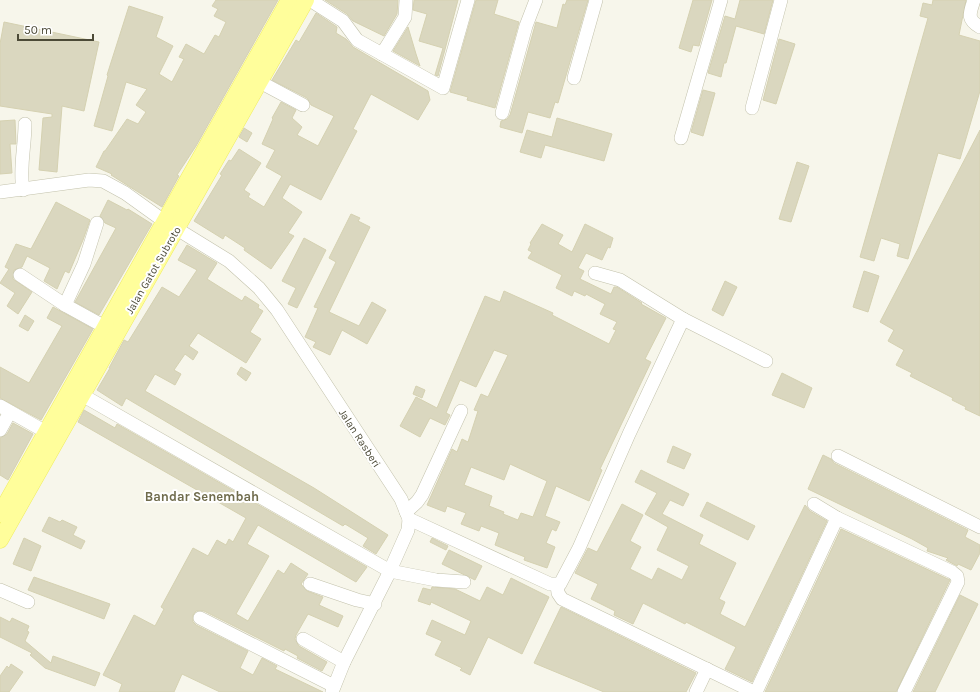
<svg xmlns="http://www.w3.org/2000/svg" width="980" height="692" viewBox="0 0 980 692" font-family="Karla,sans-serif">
<rect width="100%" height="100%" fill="#f7f6eb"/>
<g fill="#dad7bf" stroke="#d5d1b1" fill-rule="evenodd">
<path d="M216,0H278L196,146L177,175L179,176L162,207L111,175L112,174L96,167L104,151H105L127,119L138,124L146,112L136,105L147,89L126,82L112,131L94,126L108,76L107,75L129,6L163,17L156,37L173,46L159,74L172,82L184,59L179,57L186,44L204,54L215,35L219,37L226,22L214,16L218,9L212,6Z"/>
<path d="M325,0H398L397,14L384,36L353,21L347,14Z"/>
<path d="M414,0H458L438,76L435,75L443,48L419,41L427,14L413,10Z"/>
<path d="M476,0H498L494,14L519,22L495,108L467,100L468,97L450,92Z"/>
<path d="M567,0H588L558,103L555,102L550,118L528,112L522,133L500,127L501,121L507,119L510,115L536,22L557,28L563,4L565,5Z"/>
<path d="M693,0H712L699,46L693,45L691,52L679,48Z"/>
<path d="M740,0H773L764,34L736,26L726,63H724L721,77L708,73L725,16L735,19Z"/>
<path d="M933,0H966L959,35L980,41V91L960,159L938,153L908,259L897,256L900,244L881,238L874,261L860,257L928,18L920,16L923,3L932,5Z"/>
<path d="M316,13L337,27L336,33L346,39L353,47L428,91L430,100L418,120L371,94L353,129L357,131L321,200L290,184L282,198L302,212L288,233L294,236L271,269L244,250L245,248L225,235L223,239L194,221L222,175L220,174L229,160L231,161L239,149L261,163L244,190L250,194L248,197L264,207L282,176L266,167L275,150L262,144L273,119L272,118L281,102L296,110L292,118L302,127L297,135L318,146L334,116L311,105L307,98L272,80L296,40L299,42Z"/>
<path d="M4,22L99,42L84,111L62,106L57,172L39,170L43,118L52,117V114L0,106V44Z"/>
<path d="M408,27L416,54L420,66L393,51Z"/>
<path d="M779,39L795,44L776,104L763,100Z"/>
<path d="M703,90L715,93L703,136L691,132Z"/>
<path d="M557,118L612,134L604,161L545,145L541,158L520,152L527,130L552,137Z"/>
<path d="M15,120L16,144H10L12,173L0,174V121Z"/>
<path d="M244,128L252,133L247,142L239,137Z"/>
<path d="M980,130V416L965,409L966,407L952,400L953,398L910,376L912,373L896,365L904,350L888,341L894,330L880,322Z"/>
<path d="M797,162L809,166L791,222L779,219Z"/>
<path d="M108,200L127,210L128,209L152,224L99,315L75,302L116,228L105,223L100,216Z"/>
<path d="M56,202L90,220L83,240L69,273L65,271L57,289L44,281L50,268L27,256L22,267L14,270L13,279L32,292L18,314L7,306L15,293L0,283L9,269L5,267L16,244L31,249Z"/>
<path d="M351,214L360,218L358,221L370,227L329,312L359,326L372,302L386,310L367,344L342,330L330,355L313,347L316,342L305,337L318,308L314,307L336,262L329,258Z"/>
<path d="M542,224L563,235L558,244L572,252L585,224L613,238L610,248L608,247L602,260L586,253L578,268L584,271L580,279L611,294L614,287H617L642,303L641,304L666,318L645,359L651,362L600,469L602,470L589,501L556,486L545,516L560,522L556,531L552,529L546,543L555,547L547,568L524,560L525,557L495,545L499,533L481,526L479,531L461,524L466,513L447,506L445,512L427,505L452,449L457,452L462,439L468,442L478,411L474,410L481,394L488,397L508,355L494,350L476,387L460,380L446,413L450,415L445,425L430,418L420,437L400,426L416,397L437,408L485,296L500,302L504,291L553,313L552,315L609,344L616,330L613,329L617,322L600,314L605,304L586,294L585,296L574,291L572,296L556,288L562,275L528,258L532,252L528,250L531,244L530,243ZM510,464L547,481L533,517L521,513L518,520L503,514L504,512L489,506L492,496L464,485L471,467L504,480Z"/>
<path d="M304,238L326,250L297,308L288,304L296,288L282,281Z"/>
<path d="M187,245L217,263L207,279L242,301L245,296L259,305L258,308L263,311L250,332L261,339L246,363L198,333L189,346L198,352L193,360L185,354L174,370L181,374L175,385L155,374L145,391L314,488L388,535L376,554L363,546L368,538L345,524L343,526L126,398L122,406L97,390L110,368H109L124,340L128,342L162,287L179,297L197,270L178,260Z"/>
<path d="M864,271L879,276L868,312L853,307Z"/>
<path d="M725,281L737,287L723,316L712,310Z"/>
<path d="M53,307L93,329L41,420L0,398V367L29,383L62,326L47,318Z"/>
<path d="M25,315L34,321L28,331L19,326Z"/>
<path d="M241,367L251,373L246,381L237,374Z"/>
<path d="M782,373L812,388L804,408L772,395Z"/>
<path d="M416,386L425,390L422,398L413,394Z"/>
<path d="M84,410L115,428L117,424L367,567L356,582L258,525L247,544L269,556L236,614L248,621L278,570L284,574L291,563L308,574L301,584L307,591L323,597L319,605L343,616L338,627L308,614L296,635L295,639L299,646L327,662L322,671L297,658L298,656L285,649L284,651L204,611H196L193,615V622L196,625L248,651L240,668L253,675L262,658L277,666L275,669L323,692H220L182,674L174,692H119L122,684L103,675L134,615L155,626L164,609L161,607L193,548L208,556L217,540L226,545L229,539L233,542L246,518L78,422Z"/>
<path d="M13,423L33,434L8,480L0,475V438L7,434Z"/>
<path d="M673,446L691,454L684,469L667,462Z"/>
<path d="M823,455L831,459L834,463L968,530L965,537L980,545V553L971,570L958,564L957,566L946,560L948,558L927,551L928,548L912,539L808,489Z"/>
<path d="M641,470L689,494L683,506L670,500L662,514L703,535L699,544L736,563L719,599L725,602L720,614L745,627L805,505L810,511L827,521L752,682L725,669L736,647L686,622L685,624L643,603L633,624L614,615L615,611L591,599L598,584L575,573L588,548L597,552L622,504L643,515L630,541L641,547L630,569L652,580L658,568L682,580L689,566L657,550L668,527L645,514L657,493L635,482Z"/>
<path d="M707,502L755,526L748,540L700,516Z"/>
<path d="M49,517L60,522L62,520L77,527L73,535L85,541L81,549L42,531Z"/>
<path d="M841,529L950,580L896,692H765Z"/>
<path d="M24,538L41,546L31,571L13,564Z"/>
<path d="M432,538L448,546L446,550L430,542Z"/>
<path d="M449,550L482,566L475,580L442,564Z"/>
<path d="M34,577L110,604L104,619L28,590Z"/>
<path d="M511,578L549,597L522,654L488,637L470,675L460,670L462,668L435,655L442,641L426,634L432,620L465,635L471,621L431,602L430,605L418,601L423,588L431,590L432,587L455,589L480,601L487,587L503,595Z"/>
<path d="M960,595L978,604L935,692H913Z"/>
<path d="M561,607L696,673L686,692H604L534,663Z"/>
<path d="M0,617L10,622L12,618L29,626L27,631L29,632L25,641L51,663L53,656L100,673L95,686L45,668L30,655L32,653L0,637Z"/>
<path d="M11,664L23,672L9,692H0V676L7,666L9,668Z"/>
</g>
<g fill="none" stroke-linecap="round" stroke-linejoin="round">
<defs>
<g id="minor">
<path d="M310,0L343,21L357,40L443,88L468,0"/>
<path d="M974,0C970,13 966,19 980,27"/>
<path d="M382,54L405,17L406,0"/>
<path d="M574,78L596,0"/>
<path d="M260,82L303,105"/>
<path d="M752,108L781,0"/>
<path d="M502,113L526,26L536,0"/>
<path d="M681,138L721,0"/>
<path d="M23,190C19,168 25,147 25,124"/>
<path d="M0,192L89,180L103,181L125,193L164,221L229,261L259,288L277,310L401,499L409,519L408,530L388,575L344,662L332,692"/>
<path d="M20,275L65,305L105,327"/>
<path d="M65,305L84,264L97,223"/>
<path d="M683,319L766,361"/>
<path d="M82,395L390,571L436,580L464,582"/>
<path d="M0,406L53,436"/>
<path d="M0,430L10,412"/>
<path d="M838,456L980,527"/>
<path d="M814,504L837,518L952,572L957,576L958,582L904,692"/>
<path d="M406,512L417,502L422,495L461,411"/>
<path d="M409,519L550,584H560L579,548L629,434L683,319L620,280L595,273"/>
<path d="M310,584L357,600L375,604"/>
<path d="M557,585L558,593L562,599L754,692"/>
<path d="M0,590L28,602"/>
<path d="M200,618L334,686"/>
<path d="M303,639L344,662"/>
<path d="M696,692L707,669"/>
<path d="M756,692L837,518"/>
</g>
<g id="major">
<path d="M0,514L289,0"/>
<path d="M0,540L306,0"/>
</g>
</defs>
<use href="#minor" stroke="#c3c2ac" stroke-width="14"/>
<use href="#major" stroke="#f0ed5f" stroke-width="17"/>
<use href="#minor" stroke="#fff" stroke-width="13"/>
<use href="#major" stroke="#fffe9b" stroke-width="16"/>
</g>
<g text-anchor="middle" stroke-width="4" stroke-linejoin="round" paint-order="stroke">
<g font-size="11" fill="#4c4a37" stroke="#fff">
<text transform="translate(153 270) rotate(-60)" y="4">Jalan Gatot Subroto</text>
<text transform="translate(360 438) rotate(57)" y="4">Jalan Rasberi</text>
</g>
<g font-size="13" font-weight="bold" fill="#706c4d" stroke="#fff">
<text x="202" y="501">Bandar Senembah</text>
</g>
</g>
<path d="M18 34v6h75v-6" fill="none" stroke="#4c4a37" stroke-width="2"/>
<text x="24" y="34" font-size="12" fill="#4c4a37" stroke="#ffffff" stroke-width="3" paint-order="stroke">50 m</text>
</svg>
